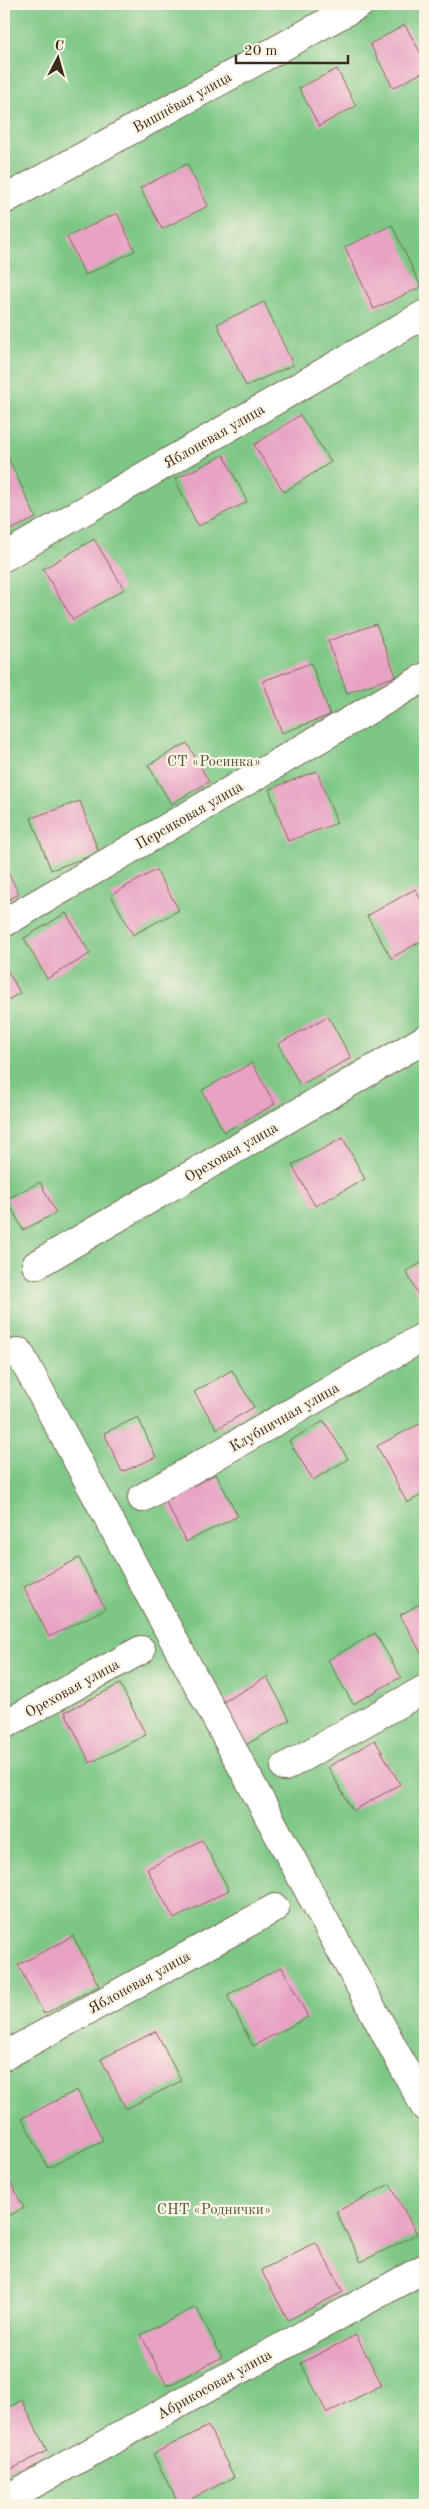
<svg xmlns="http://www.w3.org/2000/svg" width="429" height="2509" viewBox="0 0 429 2509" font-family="'Old Standard TT',serif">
<rect width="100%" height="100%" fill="#fcf5e5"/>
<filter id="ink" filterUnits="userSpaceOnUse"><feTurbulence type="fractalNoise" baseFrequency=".02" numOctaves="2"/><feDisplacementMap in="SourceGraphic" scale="10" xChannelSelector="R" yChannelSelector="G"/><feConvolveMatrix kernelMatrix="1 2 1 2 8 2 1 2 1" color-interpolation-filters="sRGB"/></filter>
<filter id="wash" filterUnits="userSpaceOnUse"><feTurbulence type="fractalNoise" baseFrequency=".0096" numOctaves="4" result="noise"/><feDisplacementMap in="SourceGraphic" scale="20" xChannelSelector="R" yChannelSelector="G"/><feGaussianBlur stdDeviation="1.12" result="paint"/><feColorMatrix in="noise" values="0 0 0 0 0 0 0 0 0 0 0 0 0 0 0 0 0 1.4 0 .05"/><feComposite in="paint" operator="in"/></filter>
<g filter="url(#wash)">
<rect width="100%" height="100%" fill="#ecdfbc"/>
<rect fill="#7cc785" stroke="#5c7852" x="4" y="4" width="421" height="2501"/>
<g id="blocks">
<g fill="#e7a2c4">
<path d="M405,25L425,61V71L393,88L370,44Z"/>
<path d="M337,69L356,106L319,126L299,88Z"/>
<path d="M187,164L208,206L162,229L140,188Z"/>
<path d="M117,213L135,251L85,275L67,237Z"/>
<path d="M392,225L421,287L374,309L345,247Z"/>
<path d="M264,302L293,365L246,386L217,324Z"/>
<path d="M300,415L331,462L284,492L254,445Z"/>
<path d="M7,455L36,518L4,533V457Z"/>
<path d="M224,455L247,502L198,526L175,479Z"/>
<path d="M94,539L124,589L73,620L43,569Z"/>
<path d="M376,624L396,676L347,693L328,641Z"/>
<path d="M311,663L330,715L282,733L263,681Z"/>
<path d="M187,743L209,782L171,804L148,765Z"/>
<path d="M317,771L337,823L288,841L269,789Z"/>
<path d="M80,801L99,853L51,870L31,818Z"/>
<path d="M4,864L19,894L4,902Z"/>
<path d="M156,870L179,910L133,935L111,895Z"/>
<path d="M415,889L425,907V939L391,958L367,916Z"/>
<path d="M66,913L90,954L47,979L24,938Z"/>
<path d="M4,964L20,993L4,1002Z"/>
<path d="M328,1016L351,1058L300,1085L278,1044Z"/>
<path d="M252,1063L275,1104L224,1132L202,1090Z"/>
<path d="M343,1138L365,1179L315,1206L292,1165Z"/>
<path d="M40,1182L56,1213L23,1230L7,1199Z"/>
<path d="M425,1261V1308L406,1271Z"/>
<path d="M232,1370L254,1407L217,1429L194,1392Z"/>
<path d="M138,1417L156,1457L122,1472L104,1433Z"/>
<path d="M324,1421L348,1459L313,1480L289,1441Z"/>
<path d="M425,1421V1493L407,1503L377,1446Z"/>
<path d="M216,1474L238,1516L186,1542L165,1500Z"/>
<path d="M79,1558L105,1609L49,1637L24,1587Z"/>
<path d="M425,1601V1660L400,1615Z"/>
<path d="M375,1633L401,1677L353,1704L328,1660Z"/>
<path d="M267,1677L290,1720L242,1747L218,1705Z"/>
<path d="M120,1684L146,1735L90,1763L65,1712Z"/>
<path d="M375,1740L400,1784L353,1811L328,1767Z"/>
<path d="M202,1840L229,1890L174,1919L147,1869Z"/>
<path d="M73,1936L99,1986L44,2014L18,1965Z"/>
<path d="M282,1967L308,2017L253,2046L227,1995Z"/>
<path d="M156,2031L181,2081L126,2109L101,2059Z"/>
<path d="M77,2090L103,2140L48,2168L22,2118Z"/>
<path d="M4,2170L24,2208L4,2218Z"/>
<path d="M390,2184L417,2234L361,2262L336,2212Z"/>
<path d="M316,2242L343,2292L288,2320L261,2270Z"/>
<path d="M196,2307L222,2357L167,2386L141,2335Z"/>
<path d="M356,2335L382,2385L327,2413L301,2363Z"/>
<path d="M22,2400L47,2451L4,2473V2410Z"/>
<path d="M208,2426L234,2477L179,2505L153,2454Z"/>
<path d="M76,2499L79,2505H63Z"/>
</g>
</g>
</g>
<g filter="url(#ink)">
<use href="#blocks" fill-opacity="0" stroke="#796955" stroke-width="1"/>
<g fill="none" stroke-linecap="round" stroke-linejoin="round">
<defs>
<g id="minor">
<path d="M4,200L360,4"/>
<path d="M4,557L425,314"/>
<path d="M4,923L425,677"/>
<path d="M36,1265L425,1039"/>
<path d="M19,1352L425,2107"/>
<path d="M142,1498L425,1336"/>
<path d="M4,1725L141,1650"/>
<path d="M285,1767L425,1689"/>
<path d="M4,2056L275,1908"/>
<path d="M4,2500L425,2268"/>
</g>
</defs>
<use href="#minor" stroke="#796955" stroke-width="30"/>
<use href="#minor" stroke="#fff" stroke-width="28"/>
</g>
</g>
<g text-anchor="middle" stroke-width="4.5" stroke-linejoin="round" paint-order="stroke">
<g font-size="15" fill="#3b2a1e" stroke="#fcf5e5">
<text transform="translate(182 102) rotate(-29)" y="5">Вишнёвая улица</text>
<text transform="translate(214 436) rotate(-30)" y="5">Яблоневая улица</text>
<text transform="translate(189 815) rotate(-30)" y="5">Персиковая улица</text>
<text transform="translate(231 1152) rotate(-30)" y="5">Ореховая улица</text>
<text transform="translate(284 1417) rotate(-30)" y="5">Клубничная улица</text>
<text transform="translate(72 1688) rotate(-29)" y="5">Ореховая улица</text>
<text transform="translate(139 1982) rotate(-29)" y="5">Яблоневая улица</text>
<text transform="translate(214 2384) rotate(-29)" y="5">Абрикосовая улица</text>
</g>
<g font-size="15" fill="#4e593d" stroke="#fcf5e5">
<text x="214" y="766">СТ «Росинка»</text>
<text x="214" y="2214">СНТ «Роднички»</text>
</g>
</g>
<rect width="429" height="2509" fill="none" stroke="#fcf5e5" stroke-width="20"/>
<g transform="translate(58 58) rotate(6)" stroke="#fcf5e5" stroke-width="4" paint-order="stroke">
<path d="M0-4L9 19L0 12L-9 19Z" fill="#3b2a1e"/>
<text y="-8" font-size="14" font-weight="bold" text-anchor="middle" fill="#3b2a1e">С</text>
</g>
<path d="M236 55v8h112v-8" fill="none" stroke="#3b2a1e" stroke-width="2.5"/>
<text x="244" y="55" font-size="15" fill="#3b2a1e" stroke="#fcf5e5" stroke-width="4" paint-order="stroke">20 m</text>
</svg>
